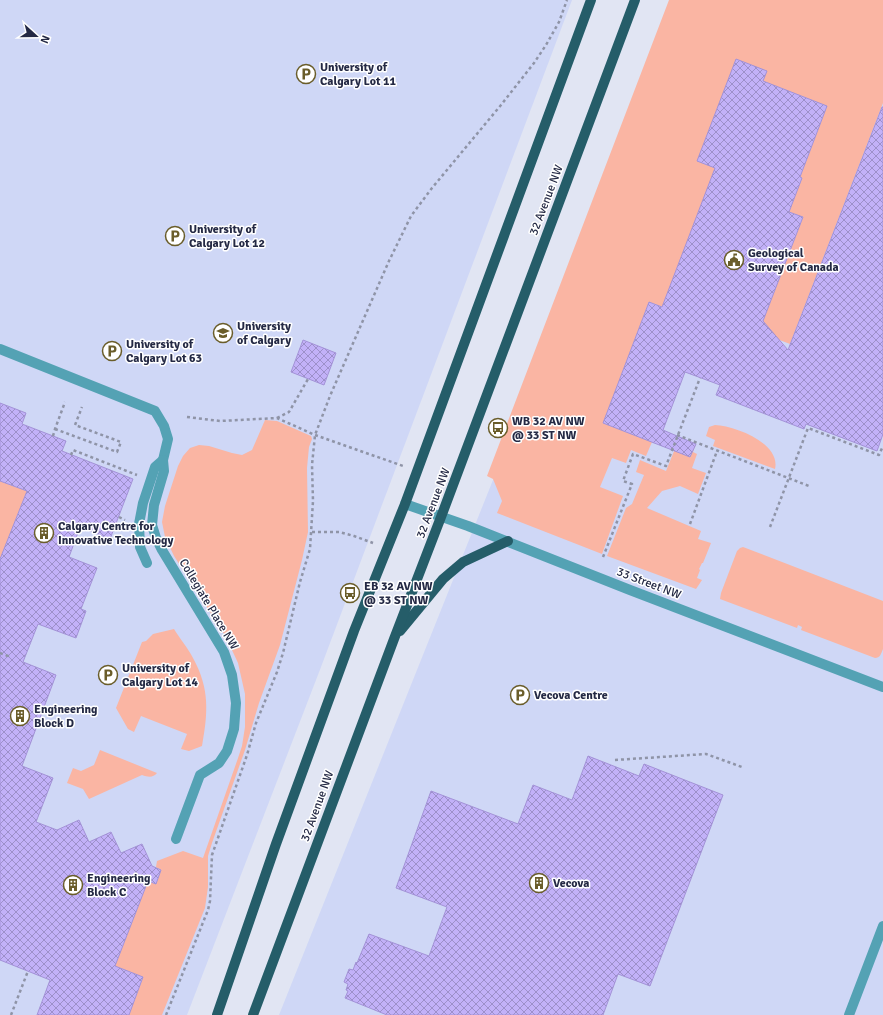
<svg xmlns="http://www.w3.org/2000/svg" width="883" height="1015" viewBox="0 0 883 1015" font-family="Signika,sans-serif">
<defs>
<pattern id="building-cross-hatch" width="8" height="8" patternUnits="userSpaceOnUse"><rect width="8" height="8" fill="#c2b1f8"/><path d="M0 0l8 8M0 8l8-8" fill="none" stroke="#9d90ca"/></pattern>
</defs>
<rect width="100%" height="100%" fill="#e1e5f3"/>
<g fill="#cfd7f6">
<path d="M0,0H572L321,667L187,1015H0Z"/>
<path d="M685,0H883V1015H279Z"/>
</g>
<g fill="#fab5a3">
<path d="M669,0H883V103L790,344L764,334L768,330V327L766,325L762,323L803,217L784,210L799,186L802,178L800,177L827,106L763,81L697,161L715,168L666,308L649,302L603,423L652,442L646,456L631,450L626,463L612,458L600,487L623,496L602,554L497,513L502,501L493,479L487,476Z"/>
<path d="M265,420L277,421L311,436L312,439L309,447L307,468L308,532L302,560L280,645L259,703L245,750L212,843L208,856V887L205,908L162,1015H129L143,977L115,966L148,881L156,884L161,870L156,867L157,861L183,851L203,858L237,761L242,746L245,727V694L238,663L226,637L174,556L165,537L162,522L165,506L178,466L183,456L190,448L199,445L209,446L232,453L242,455L252,450Z"/>
<path d="M715,425C735,426 781,443 775,469L713,446L715,440L706,436L709,427Z"/>
<path d="M679,439L695,445L693,452L697,454L692,468L706,473L698,494L680,486L662,491L647,508L701,531L698,539L711,543L703,563H702L699,569L700,570L697,578L702,580L696,589L607,556L626,508L632,504L644,475L636,472L640,460L666,471Z"/>
<path d="M0,481L27,491L0,559Z"/>
<path d="M743,547L883,601V649C881,654 880,658 875,658L801,630L802,627L798,625L797,628L720,599L721,593L737,551L740,548Z"/>
<path d="M174,629C180,639 188,648 193,658C210,689 208,713 202,746L189,751L181,749L187,734L141,716L134,732L128,729L116,708L142,642L146,641L153,634Z"/>
<path d="M100,750L157,773C153,778 148,777 142,775L89,799L83,789L67,783L73,768L81,771L94,765Z"/>
</g>
<g fill="url(#building-cross-hatch)" stroke="#a392d7">
<path d="M736,59L767,71L763,81L827,106L800,177L802,178L789,212L803,217L763,321L788,350L882,107H883V434L877,451L806,424L804,429L716,395L720,385L685,372L663,430L696,444L690,457L603,423L649,302L662,307L715,168L697,161Z"/>
<path d="M303,340L336,353L324,385L291,372Z"/>
<path d="M0,403L26,413L22,424L66,441L62,451L133,479L110,539L80,527L69,557L97,568L81,609L86,611L76,638L38,624L23,662L56,675L22,766L53,778L36,822L57,830L79,820L89,842L111,832L121,853L142,844L152,866L161,870L156,884L148,881L115,966L143,977L129,1015H37L50,980L0,960V559L27,491L0,481Z"/>
<path d="M588,756L639,776L644,764L723,795L650,986L618,974L603,1015H387L345,998L348,991L346,990L348,984L344,982L349,969L353,970L356,962L357,963L369,934L429,956L447,907L396,888L431,791L518,824L533,785L572,800Z"/>
</g>
<g fill="none" stroke-linecap="round" stroke-linejoin="round">
<g stroke="#8f94a7" stroke-width="2.5" stroke-dasharray="3 3" stroke-linecap="butt">
<path d="M187,417L220,421L277,418L315,435L403,466"/>
<path d="M277,418L289,412L308,379"/>
<path d="M55,429L117,452L121,442L75,425L82,407"/>
<path d="M677,435L809,486"/>
<path d="M53,436L55,429L65,402"/>
<path d="M71,455L73,450L137,475"/>
<path d="M119,517L125,520"/>
<path d="M690,524L717,451"/>
<path d="M770,527L808,428L879,455L883,446"/>
<path d="M312,532H339L354,536L373,543"/>
<path d="M603,557L632,484L623,481L633,454L666,466L700,378"/>
<path d="M0,653L8,656L7,657"/>
<path d="M615,760L706,754L742,767"/>
<path d="M11,1015L28,971"/>
<path d="M166,1015L208,910L210,901L212,855L247,755L256,723L277,672L283,653L300,582L310,549L313,501L312,465L315,435L330,396L389,261L411,216L432,188L501,105L534,63L546,45L559,22L567,0"/>
</g>
<g stroke="#54a2b4" stroke-width="10">
<path d="M0,349L155,411L164,426L168,439L163,460L164,471L154,505L152,525L156,538L162,550L224,652L232,675L236,703L234,729L227,751L219,763L200,775L176,839"/>
<path d="M405,504L468,526L630,590L883,687"/>
<path d="M147,563L140,547L139,524L143,503L155,467L163,460"/>
<path d="M849,1015L883,926"/>
</g>
<g stroke="#255d69" stroke-width="10">
<path d="M400,631L443,579L463,562L508,541"/>
<path d="M217,1015L276,844L354,631L405,504L591,0"/>
<path d="M253,1015L394,639L441,517L635,0"/>
</g>
</g>
<defs>
<symbol id="parking-ring" viewBox="-11 -11 22 22"><circle r="9.5" fill="#fff" stroke="#6a5d2a" stroke-width="1.5"/><path d="M-3.5-5.5H1a3.5 3.5 0 0 1 0 7H-1V5.5H-3.5ZM-1-3.4V-.6H.8a1.4 1.4 0 0 0 0-2.8Z" fill="#6a5d2a"/></symbol>
<symbol id="civic-ring" viewBox="-11 -11 22 22"><circle r="9.5" fill="#fff" stroke="#6a5d2a" stroke-width="1.5"/><path d="M-.6-6.5H3V-4.5H.6V-3L4-1V1h2V6H-6V1h2V-1L-.6-3ZM-1.2 2.5V6h2.4V2.5Z" fill="#6a5d2a"/></symbol>
<symbol id="university-ring" viewBox="-11 -11 22 22"><circle r="9.5" fill="#fff" stroke="#6a5d2a" stroke-width="1.5"/><path d="M0-5L7-2L0 1L-7-2ZM-4 1L0 2.5L4 1V4Q0 6-4 4Z" fill="#6a5d2a"/></symbol>
<symbol id="bus-ring" viewBox="-11 -11 22 22"><circle r="9.5" fill="#fff" stroke="#6a5d2a" stroke-width="1.5"/><path d="M-5-6H5V4H4V6H2V4H-2V6H-4V4H-5ZM-3.5-4V0h7V-4ZM-3.5 1.2v1.5H-2V1.2ZM2 1.2v1.5H3.5V1.2Z" fill="#6a5d2a"/></symbol>
<symbol id="building-ring" viewBox="-11 -11 22 22"><circle r="9.5" fill="#fff" stroke="#6a5d2a" stroke-width="1.5"/><path d="M-4-6H4V6H1V3H-1V6H-4ZM-2.5-4.3h1.7v1.8h-1.7ZM.8-4.3h1.7v1.8H.8ZM-2.5-1h1.7V.8h-1.7ZM.8-1h1.7V.8H.8Z" fill="#6a5d2a"/></symbol>
</defs>
<g fill-rule="evenodd">
<use href="#parking-ring" x="295" y="63" width="22" height="22"/>
<use href="#parking-ring" x="164" y="225" width="22" height="22"/>
<use href="#civic-ring" x="723" y="249" width="22" height="22"/>
<use href="#university-ring" x="212" y="322" width="22" height="22"/>
<use href="#parking-ring" x="101" y="340" width="22" height="22"/>
<use href="#bus-ring" x="487" y="417" width="22" height="22"/>
<use href="#building-ring" x="33" y="522" width="22" height="22"/>
<use href="#bus-ring" x="339" y="582" width="22" height="22"/>
<use href="#parking-ring" x="97" y="664" width="22" height="22"/>
<use href="#parking-ring" x="509" y="684" width="22" height="22"/>
<use href="#building-ring" x="9" y="705" width="22" height="22"/>
<use href="#building-ring" x="528" y="872" width="22" height="22"/>
<use href="#building-ring" x="62" y="874" width="22" height="22"/>
</g>
<g text-anchor="middle" stroke-width="3" stroke-linejoin="round" paint-order="stroke">
<g font-size="12" font-weight="bold" fill="#242944" stroke="#fff" text-anchor="start">
<text x="320" y="71">University of<tspan x="320" dy="14">Calgary Lot 11</tspan></text>
<text x="189" y="233">University of<tspan x="189" dy="14">Calgary Lot 12</tspan></text>
<text x="748" y="257">Geological<tspan x="748" dy="14">Survey of Canada</tspan></text>
<text x="237" y="330">University<tspan x="237" dy="14">of Calgary</tspan></text>
<text x="126" y="348">University of<tspan x="126" dy="14">Calgary Lot 63</tspan></text>
<text x="512" y="425">WB 32 AV NW<tspan x="512" dy="14">@ 33 ST NW</tspan></text>
<text x="58" y="530">Calgary Centre for<tspan x="58" dy="14">Innovative Technology</tspan></text>
<text x="364" y="590">EB 32 AV NW<tspan x="364" dy="14">@ 33 ST NW</tspan></text>
<text x="122" y="672">University of<tspan x="122" dy="14">Calgary Lot 14</tspan></text>
<text x="534" y="699">Vecova Centre</text>
<text x="34" y="713">Engineering<tspan x="34" dy="14">Block D</tspan></text>
<text x="87" y="882">Engineering<tspan x="87" dy="14">Block C</tspan></text>
<text x="553" y="887">Vecova</text>
</g>
<g font-size="12" fill="#242944" stroke="#fff">
<text transform="translate(546 200) rotate(-69)" y="4">32 Avenue NW</text>
<text transform="translate(433 503) rotate(-69)" y="4">32 Avenue NW</text>
<text transform="translate(649 583) rotate(21)" y="4">33 Street NW</text>
<text transform="translate(209 604) rotate(59)" y="4">Collegiate Place NW</text>
<text transform="translate(317 806) rotate(-70)" y="4">32 Avenue NW</text>
</g>
</g>
<g transform="translate(36 36) rotate(111)" stroke="#ffffff" stroke-width="3" paint-order="stroke">
<path d="M0-3L7 15L0 10L-7 15Z" fill="#242944"/>
<text y="-6" font-size="11" font-weight="bold" text-anchor="middle" fill="#242944">N</text>
</g>
</svg>
